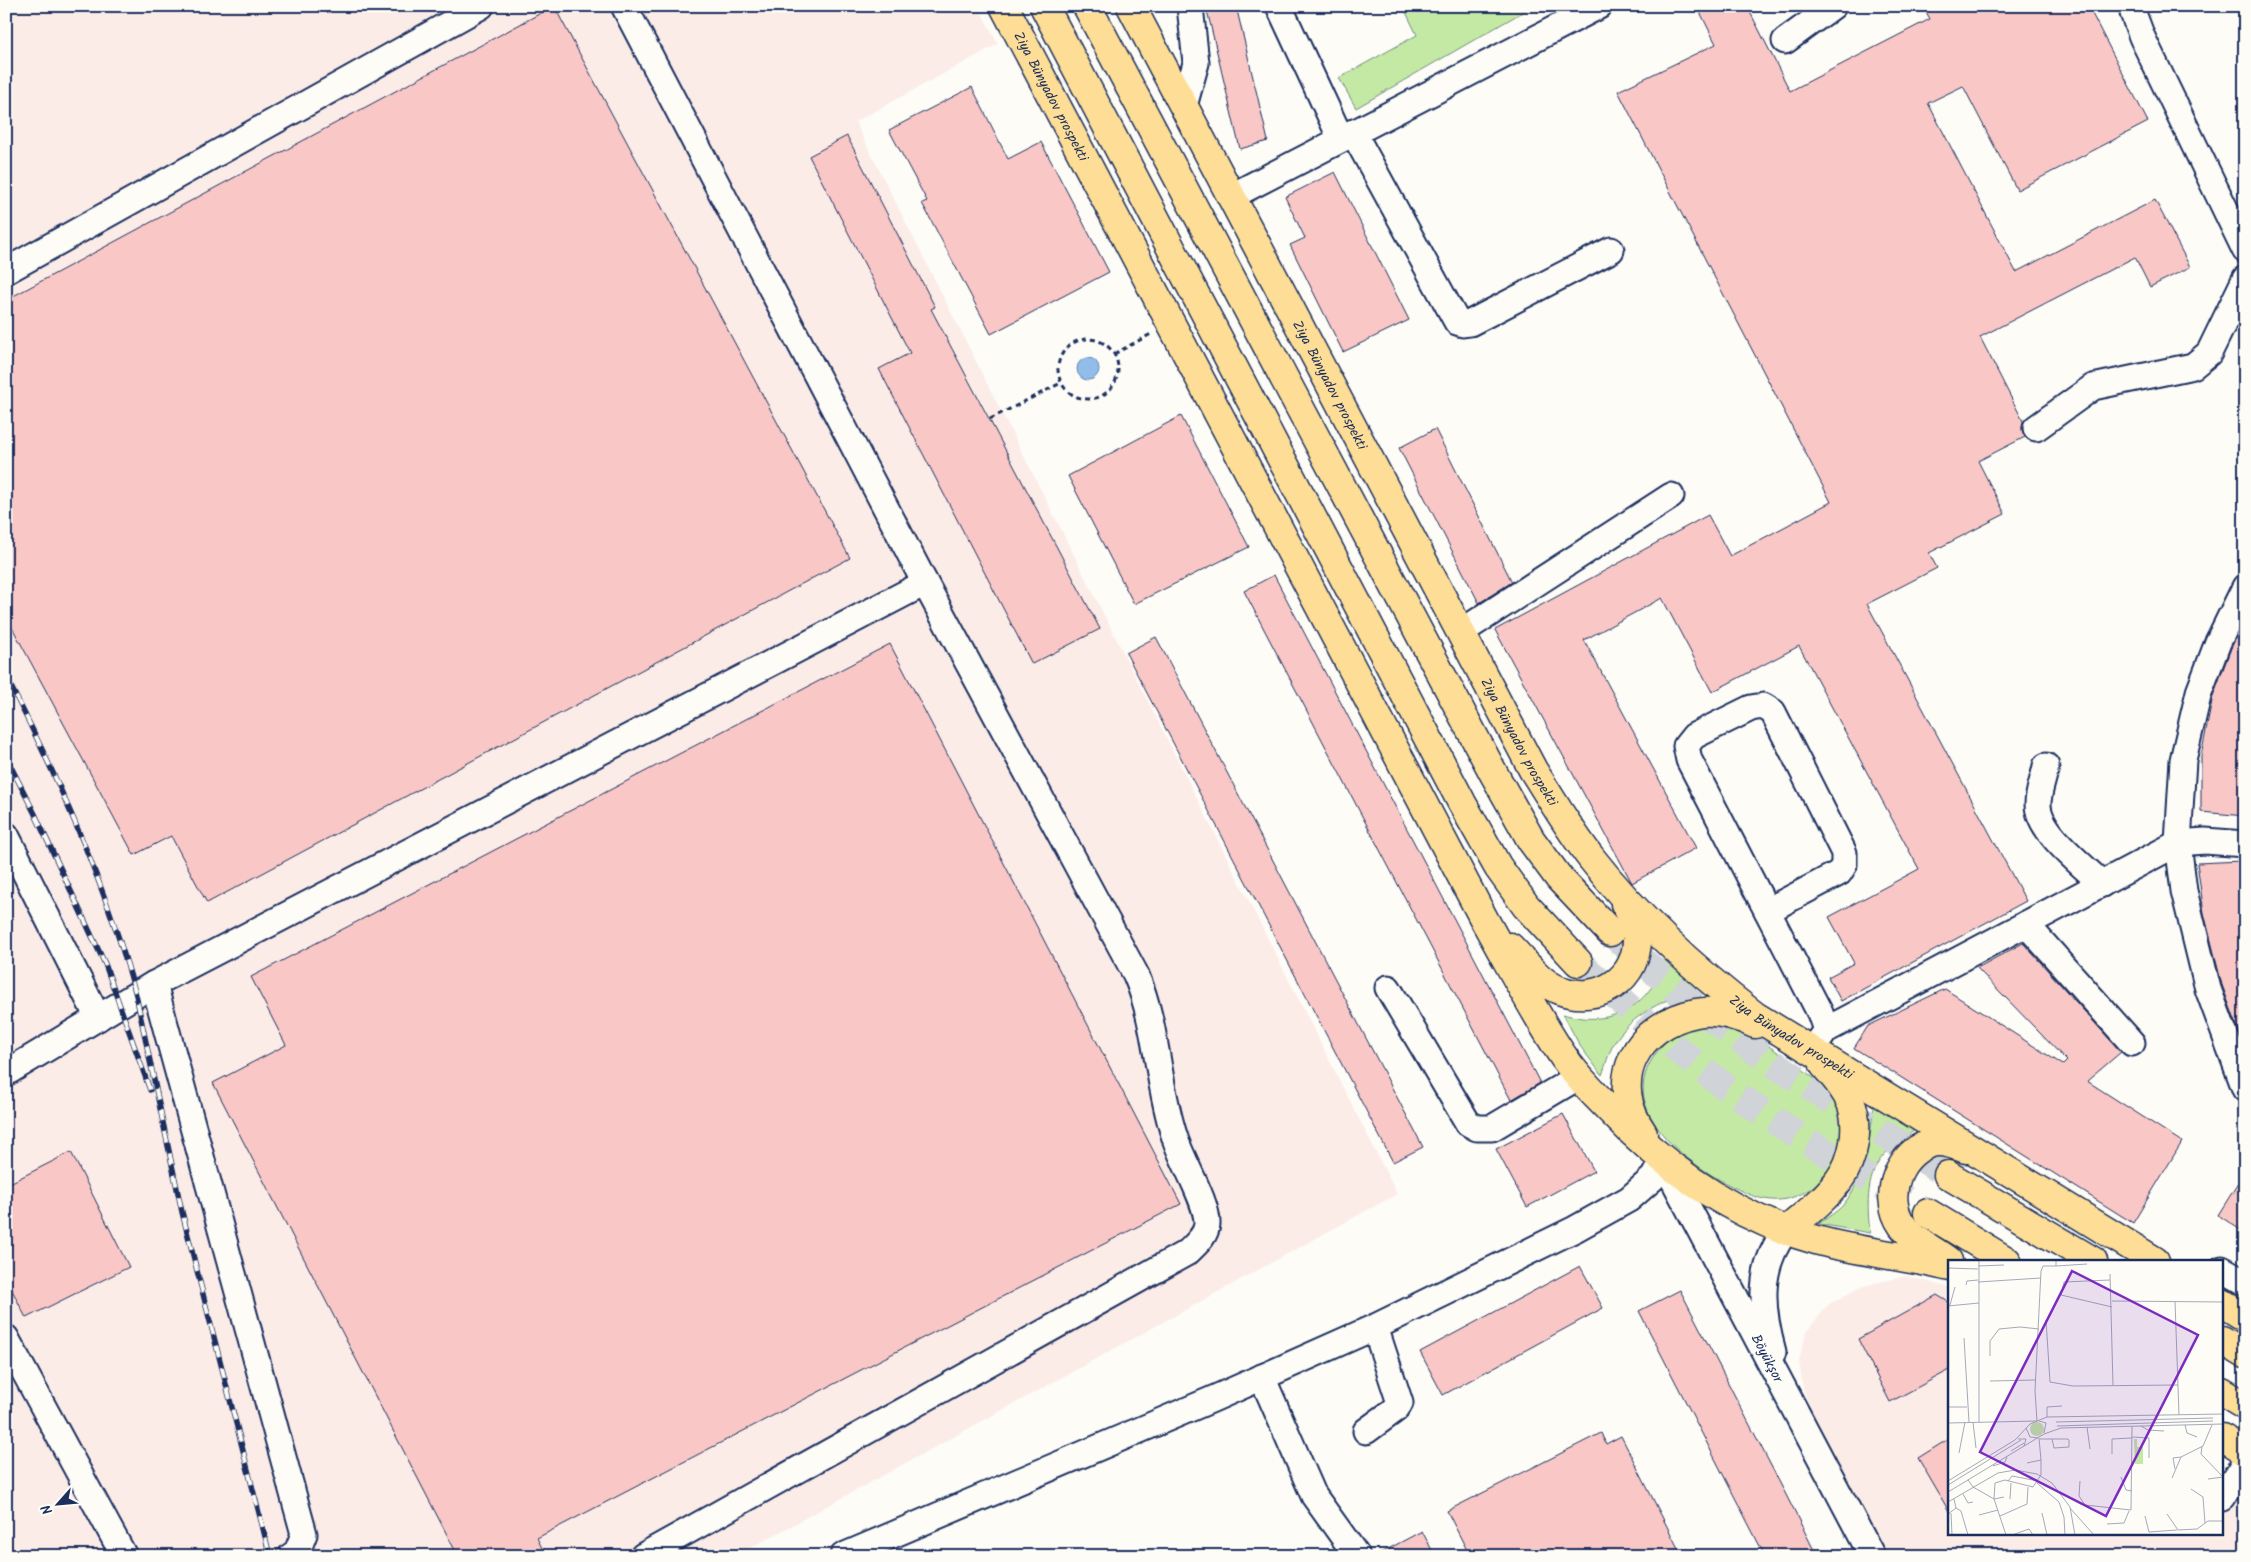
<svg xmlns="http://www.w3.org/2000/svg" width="2251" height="1562" viewBox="0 0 2251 1562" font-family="Kalam,sans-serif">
<rect width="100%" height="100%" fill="#fdfcf7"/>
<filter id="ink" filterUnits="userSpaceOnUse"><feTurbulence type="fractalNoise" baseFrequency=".02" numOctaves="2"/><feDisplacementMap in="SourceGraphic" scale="10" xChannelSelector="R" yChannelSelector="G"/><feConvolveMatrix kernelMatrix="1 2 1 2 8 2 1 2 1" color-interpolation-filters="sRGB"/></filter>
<g filter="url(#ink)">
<g fill="#fcece8">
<path d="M6,6H978L998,44L855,122L1397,1194L736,1556H6Z"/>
<path d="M1906,1276L1950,1288V1533H2222V1463L2245,1478V1556H1886L1815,1423L1803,1389L1799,1361L1806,1332L1829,1304L1863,1286Z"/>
</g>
<g fill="#c4e9a4" stroke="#708c81">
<path d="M1403,6H1533L1356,108L1339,78L1417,35Z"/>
<path d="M1665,955L1699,987C1667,999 1631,1013 1613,1045C1608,1054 1606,1065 1602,1075L1580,1046L1563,1014C1612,1029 1654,1005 1665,955Z"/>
<path d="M1696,1024C1706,1024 1717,1022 1726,1025C1745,1030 1760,1040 1776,1051C1811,1073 1861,1109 1838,1157C1830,1172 1820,1183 1805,1192C1796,1197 1783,1201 1772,1200C1753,1199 1736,1188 1720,1180C1680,1157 1622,1111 1651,1061C1662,1041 1676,1032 1696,1024Z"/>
<path d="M1874,1106L1915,1130C1905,1137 1895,1143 1887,1152C1865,1172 1867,1206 1870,1233L1819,1224C1826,1218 1837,1212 1843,1205C1866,1177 1869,1141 1874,1106Z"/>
</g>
<circle fill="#92bdeb" stroke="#6284b3" cx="1088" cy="369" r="11"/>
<g fill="#f9c8c6" stroke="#1b2f5e">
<path d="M554,6L850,558L207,903L171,836L134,855L6,616V300Z"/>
<path d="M1206,6H1236L1268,141L1240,149Z"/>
<path d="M1697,6H1747L1790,91L1930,19L1923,6H2088L2148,122L2017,190L1963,86L1928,103L2016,272L2155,200L2190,267L2150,287L2135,257L1980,337L2023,421L2022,430L2025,437L1978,461L2005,514L1929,553L1937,568L1867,604L2026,901L1841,1001L1828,977L1854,963L1829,917L1919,869L1799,646L1712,692L1662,598L1584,640L1696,848L1632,883L1495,630L1708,515L1730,556L1831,502L1618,91L1716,44Z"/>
<path d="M972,87L1008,159L1041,142L1109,272L991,334L922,203L927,201L889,130Z"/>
<path d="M847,136L935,307L931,309L1100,629L1032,664L879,369L910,353L809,156Z"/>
<path d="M1335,172L1409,320L1343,352L1290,245L1305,238L1285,197Z"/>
<path d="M1181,416L1249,547L1134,604L1068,476Z"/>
<path d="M1435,429L1512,582L1479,603L1399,448Z"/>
<path d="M1274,575L1540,1083L1511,1100L1244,591Z"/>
<path d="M2245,620V816L2201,812V756L2213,696L2231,648Z"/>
<path d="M1156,637L1423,1147L1393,1162L1126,653Z"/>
<path d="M890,644L1181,1204L537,1538L546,1556H458L213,1083L286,1045L251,977Z"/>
<path d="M2242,861L2245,893V1047L2222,985L2204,913L2197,863Z"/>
<path d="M2023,943L2121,1052L2087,1081L2182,1142L2133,1223L1854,1048L1868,1026L1945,989L2063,1065L2067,1061L1977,968Z"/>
<path d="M1563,1114L1594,1171L1527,1207L1496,1149Z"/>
<path d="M71,1152L129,1267L26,1318L6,1278V1185Z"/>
<path d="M2245,1172V1233L2218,1215Z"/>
<path d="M1580,1266L1603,1308L1443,1395L1420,1352Z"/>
<path d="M1680,1290L1782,1487L1817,1556H1765L1748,1523L1639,1311Z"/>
<path d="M1937,1295L1950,1303V1370L1890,1402L1858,1339Z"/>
<path d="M1601,1433L1606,1444L1621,1436L1682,1556H1470L1447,1511Z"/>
<path d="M1950,1438V1513L1918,1458Z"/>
<path d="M1422,1531L1435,1556H1375Z"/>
</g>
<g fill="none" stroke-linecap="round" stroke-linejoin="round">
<g stroke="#d0d3d8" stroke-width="28" stroke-dasharray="28 14" stroke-linecap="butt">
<path d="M1610,932L1685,998L1765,1058L1948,1175"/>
<path d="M1578,962C1631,1010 1683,1057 1741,1098C1801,1139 1865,1176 1928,1213"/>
</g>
<defs>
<g id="minor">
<path d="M624,6L925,583L1136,975C1158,1027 1157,1085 1175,1138C1182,1161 1208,1203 1207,1224C1206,1236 1196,1244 1188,1252L643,1556"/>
<path d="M1279,6L1341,139"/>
<path d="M2133,6V13L2142,37L2245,250"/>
<path d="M1785,41L1833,6"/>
<path d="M1184,106L1196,63L1190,6"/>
<path d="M1353,132L1457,322L1463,324L1470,323L1611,250"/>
<path d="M1232,196L1599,6"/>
<path d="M6,271L481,6"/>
<path d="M2036,428L2093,387L2193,366L2209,353L2245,279"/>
<path d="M2245,587L2218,642L2199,692L2183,760L2178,843L2184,891L2208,989L2245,1089"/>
<path d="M1461,632L1671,496"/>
<path d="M2046,766C2044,778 2038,792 2038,804C2038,832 2083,865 2102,884"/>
<path d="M6,835L98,1018"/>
<path d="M1767,911L1839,873L1844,865V853L1773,712L1763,706L1751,708L1694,736L1686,746L1689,760L1820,1013L1826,1030"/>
<path d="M2026,924L2178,843L2205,841L2245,844"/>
<path d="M154,984L304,1534L297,1552L291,1556"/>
<path d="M1388,988L1468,1123L1477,1128H1492L1578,1077"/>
<path d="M1817,1043L1826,1030L2026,924L2132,1043"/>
<path d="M6,1073L154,984L925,583"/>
<path id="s1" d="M1663,1160L1872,1556"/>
<path d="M2222,1269L2245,1282"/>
<path d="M6,1338L124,1556"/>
<path d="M1773,1352C1761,1309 1757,1267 1786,1231"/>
<path d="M1262,1377L1314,1496L1357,1556"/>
<path d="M1366,1431L1396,1409L1400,1403L1375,1327"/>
<path d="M2222,1498L2245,1462"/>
<path d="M843,1556L1213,1399L1375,1327L1575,1229L1629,1199L1653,1178L1663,1160"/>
</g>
<g id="major">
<path id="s2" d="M1004,6L1485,921C1511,967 1535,1015 1565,1059C1578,1078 1594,1094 1610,1110C1667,1170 1736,1218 1816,1240C1860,1252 1906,1256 1950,1267"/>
<path d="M1044,6L1462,803L1498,867L1526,906L1578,962"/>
<path d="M1087,6L1494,774L1531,840L1559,878L1610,932"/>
<path id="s3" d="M1131,6L1533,770C1552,800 1570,831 1592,859C1638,918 1696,971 1755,1016L2155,1261"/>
<path d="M1510,947C1525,962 1539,982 1559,990C1599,1005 1639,979 1637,935C1637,924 1630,913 1625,904"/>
<path d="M1643,1133C1606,1081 1636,1025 1696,1013C1715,1009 1738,1016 1755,1024"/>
<path d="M1948,1175L2093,1261"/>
<path d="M1928,1213L2007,1261"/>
<path d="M1786,1231C1804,1215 1825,1200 1839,1180C1854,1160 1860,1126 1851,1103C1845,1089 1834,1076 1824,1065"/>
<path d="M1948,1261C1933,1250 1913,1240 1902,1225C1881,1195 1900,1148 1936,1142C1946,1141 1957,1146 1966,1149"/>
<path d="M2222,1303L2245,1317"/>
<path d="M2222,1340L2245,1354"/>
<path d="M2222,1392L2245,1406"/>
<path d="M2222,1438L2245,1452"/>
</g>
</defs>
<use href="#minor" stroke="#1b2f5e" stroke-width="29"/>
<use href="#major" stroke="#1b2f5e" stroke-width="31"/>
<g stroke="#1b2f5e" stroke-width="3" stroke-dasharray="5 4" stroke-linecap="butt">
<circle cx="1088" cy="369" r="30"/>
<path d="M1114,354L1151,334"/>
<path d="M990,419L1061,383"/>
</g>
<use href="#minor" stroke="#fdfcf7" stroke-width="25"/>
<use href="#major" stroke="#fede96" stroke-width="28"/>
<defs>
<g id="rail">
<path d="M6,677C58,777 106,886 136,995L182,1212L270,1556"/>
<path d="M6,757L35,814L105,964L150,1090"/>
</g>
</defs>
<use href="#rail" stroke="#1b2f5e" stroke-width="5.5"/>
<use href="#rail" stroke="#fdfcf7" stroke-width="4" stroke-dasharray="11" stroke-linecap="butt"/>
</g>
</g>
<g text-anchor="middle" stroke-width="4" stroke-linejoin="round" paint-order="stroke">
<g font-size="14" fill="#1b2f5e" stroke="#fdfcf7">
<text dy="5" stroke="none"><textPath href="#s2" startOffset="102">Ziya Bünyadov prospekti</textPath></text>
<text dy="5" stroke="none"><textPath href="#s3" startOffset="428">Ziya Bünyadov prospekti</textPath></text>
<text dy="5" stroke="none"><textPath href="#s3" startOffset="832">Ziya Bünyadov prospekti</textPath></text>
<text dy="5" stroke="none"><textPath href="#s3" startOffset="1239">Ziya Bünyadov prospekti</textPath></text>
<text dy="5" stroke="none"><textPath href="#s1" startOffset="224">Böyükşor</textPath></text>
</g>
</g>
<g transform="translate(1948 1260)">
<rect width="275" height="275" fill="#fdfcf7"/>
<path d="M82 169a7 7 0 1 1 14 0a7 7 0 1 1-14 0ZM186,179H189V187H195V204H187Z" fill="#c4e9a4"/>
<path fill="none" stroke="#a3aaba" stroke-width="1" d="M31,0V162M30,6L56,5M108,6L139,4M0,8L30,9M162,14L165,125M162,20L116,22L113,35L164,47M30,22L93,18M18,25L19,21L30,20M164,41L275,42M227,41L231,155M2,45L7,27M0,46L31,43M98,60L102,122L125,126L230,125M16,78L21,162M42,96V81L51,69L72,67L91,69M42,121L88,120M0,147H19M99,157V147L114,146M91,161L98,163L96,173M25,162L28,188M108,162L265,158M0,163L89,161L87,131L93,11L95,6H108V0M237,165L239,173L249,177M109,166L265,161M193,166L200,170L216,171M139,167L142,189M78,168L82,177L90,178M184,177L201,178V198M70,179H78L76,186M92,179H120L121,180V187L106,188L104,179M254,186L253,194L275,217M63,191L76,183M11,193L17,162M164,194V179L184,178M79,203L93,200L91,178M45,206L57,202L59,197M227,209L225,198L233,197M173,217L178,230L184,231M224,218L233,197L255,186L264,165M260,219L275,217M20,220L25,227L46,239L58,275M0,221L67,180L82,164L99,157L275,154M60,221L64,216L90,221M132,221L131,236L137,245L183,250L184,166M89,223L111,242L116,257L117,275M0,225L73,180M243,229L255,237L257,263M0,232L96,174L113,168L275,164M15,234L20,243L25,242M56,237L46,239L47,223L57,220L85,227L93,215V200M62,239L63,223M0,242L50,213L67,210L89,214L104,223L122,247L127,275M8,248L13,251L20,275M122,248L146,275M3,253L4,275M94,253L99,275M0,254L8,248L6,239M219,254L230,270L249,269L260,261H275M31,255L50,250M52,256L79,244L80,227M197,256L201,272L229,270M159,264L176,263L181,251M64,275L81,269L85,275"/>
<path fill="#7b2cbf" fill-opacity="0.15" stroke="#7b2cbf" stroke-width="2.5" d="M124,11L250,75L158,256L32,192Z"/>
<rect width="275" height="275" fill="none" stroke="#1b2f5e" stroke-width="2.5"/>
</g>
<rect width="2251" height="1562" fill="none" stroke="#fdfcf7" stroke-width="25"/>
<rect x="12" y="12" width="2226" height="1537" fill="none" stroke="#1b2f5e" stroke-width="2" filter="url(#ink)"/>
<g transform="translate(58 1504) rotate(243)" stroke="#fdfcf7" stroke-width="4" paint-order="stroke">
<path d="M0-4L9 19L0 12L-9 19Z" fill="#1b2f5e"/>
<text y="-8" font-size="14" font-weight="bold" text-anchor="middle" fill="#1b2f5e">N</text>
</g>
</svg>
